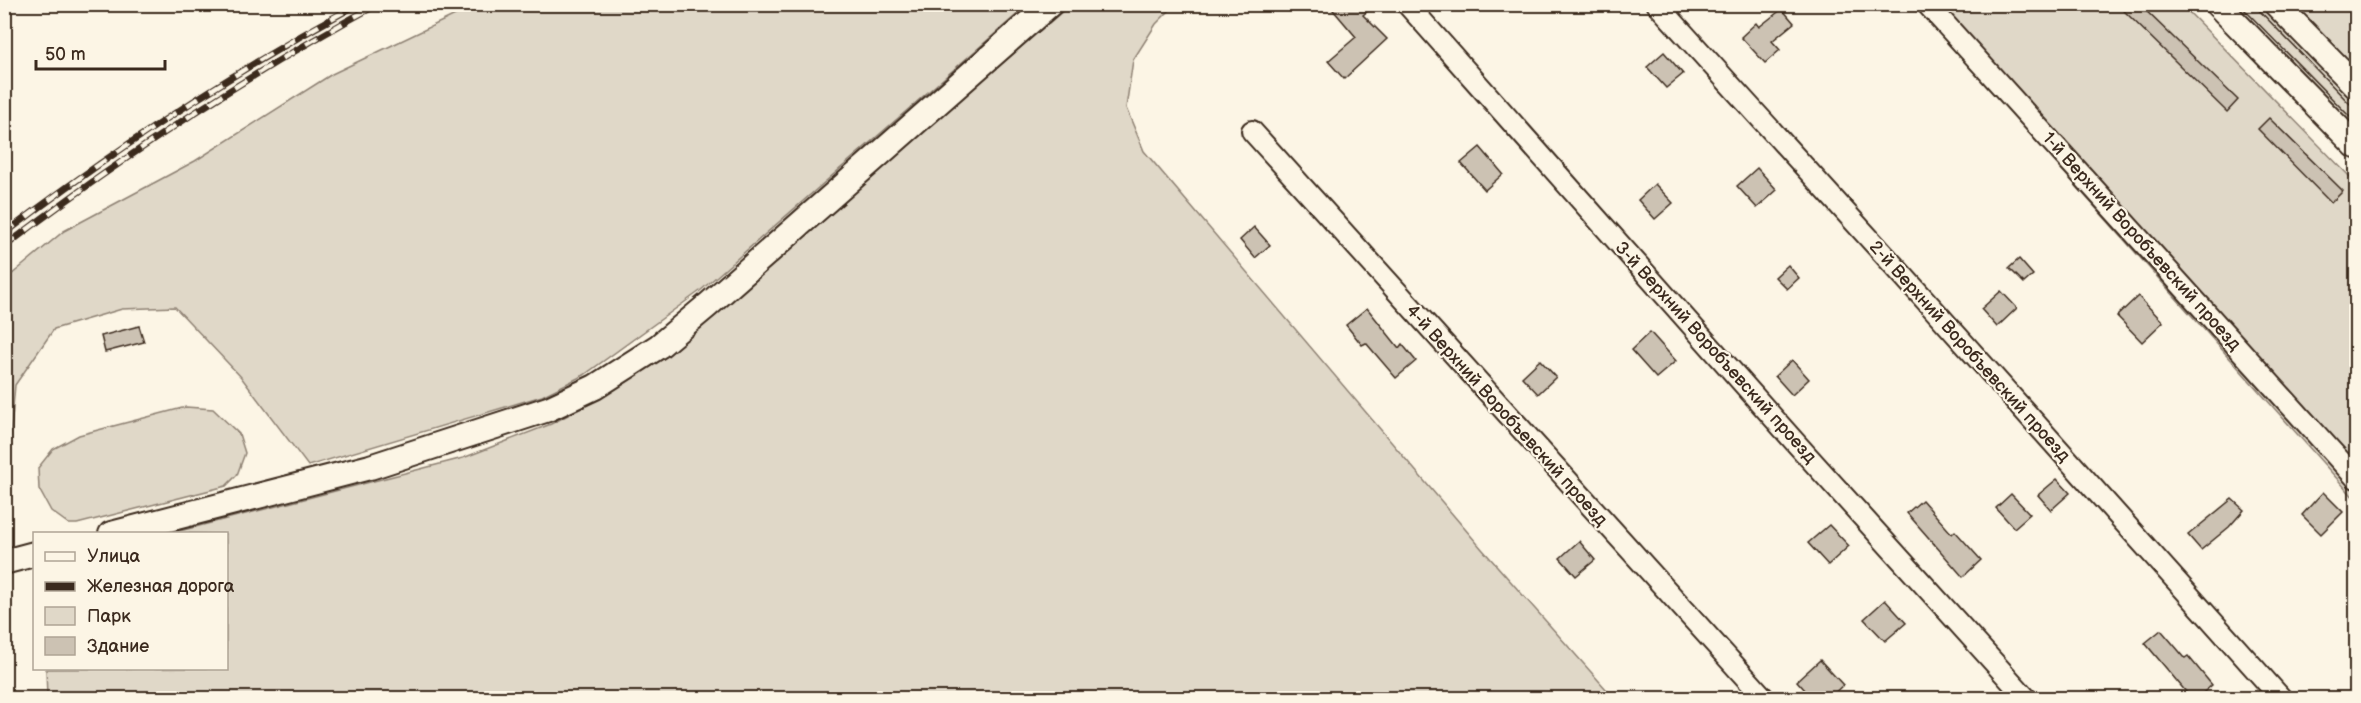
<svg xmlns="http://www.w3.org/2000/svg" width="2361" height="703" font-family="'Balsamiq Sans',sans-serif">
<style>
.green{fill:#e0d8c8;stroke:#8e8173;stroke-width:1.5}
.building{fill:#ccc2b3;stroke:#3b2a1e;stroke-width:1.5}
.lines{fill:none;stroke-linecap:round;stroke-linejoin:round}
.minor-casing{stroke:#3b2a1e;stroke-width:24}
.tertiary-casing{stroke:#3b2a1e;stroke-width:28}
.minor{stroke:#fcf5e5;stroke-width:20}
.tertiary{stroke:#fcf5e5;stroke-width:24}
.tram{stroke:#3b2a1e;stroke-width:1.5}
.rail-casing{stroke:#3b2a1e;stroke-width:7}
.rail{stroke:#fcf5e5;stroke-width:4.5;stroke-dasharray:14;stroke-linecap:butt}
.labels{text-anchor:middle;stroke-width:4.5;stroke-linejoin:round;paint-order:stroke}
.street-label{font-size:18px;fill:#3b2a1e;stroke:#fcf5e5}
</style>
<rect width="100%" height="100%" fill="#fcf5e5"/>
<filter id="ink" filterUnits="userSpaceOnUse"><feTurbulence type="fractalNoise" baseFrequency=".0167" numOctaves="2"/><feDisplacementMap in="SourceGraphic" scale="12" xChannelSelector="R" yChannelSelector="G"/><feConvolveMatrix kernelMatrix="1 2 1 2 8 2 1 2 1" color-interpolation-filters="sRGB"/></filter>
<g filter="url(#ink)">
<g class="green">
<path d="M1176,4L1156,24L1133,60L1126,108L1144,151L1482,549L1614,698H47L46,669L226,668V534L172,533L463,458L551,424L602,397L716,315L815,223L1070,5Z"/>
<path d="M476,5H1028L700,291L584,375L542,396L308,466L241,377L175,307L122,309L54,329L15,385L5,497V280L64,231L195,161L332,74Z"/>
<path d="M1915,5H2182L2356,183V500Z"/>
<path d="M2231,5H2259L2356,103V132Z"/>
<path d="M2290,5H2345L2356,24V71Z"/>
<path d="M186,407L213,409L239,434L245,453L237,475L226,486L77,524H69L51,511L39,489L38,468L53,449L79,435Z"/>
</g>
<g class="building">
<path d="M1328,4H1376L1363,15L1387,39L1344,79L1328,61L1356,37Z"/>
<path d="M2117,4H2139L2238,100L2227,112Z"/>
<path d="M1782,9L1794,23L1772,41L1780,50L1765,63L1741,37L1756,23L1759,27Z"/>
<path d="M1664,52L1683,74L1666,88L1647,67Z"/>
<path d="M2269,118L2343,191L2331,203L2258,129Z"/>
<path d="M1480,147L1503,174L1485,190L1461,163Z"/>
<path d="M1757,168L1777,190L1757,208L1737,186Z"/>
<path d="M1655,184L1673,203L1655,219L1638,200Z"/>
<path d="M1254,227L1270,245L1255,258L1240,240Z"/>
<path d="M2019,259L2033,275L2024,283L2009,268Z"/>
<path d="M1788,265L1799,278L1787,289L1775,277Z"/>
<path d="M2001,291L2017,308L1997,327L1981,309Z"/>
<path d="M2138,296L2163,322L2142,342L2117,316Z"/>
<path d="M1367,308L1399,348L1402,344L1416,361L1396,378L1366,343L1362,345L1346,325Z"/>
<path d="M139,326L144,342L105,352L101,336Z"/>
<path d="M1650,332L1676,361L1656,378L1631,350Z"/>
<path d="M1540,360L1556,377L1538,394L1522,377Z"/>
<path d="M1792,360L1809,379L1792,395L1775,376Z"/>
<path d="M2057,479L2070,493L2051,510L2038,495Z"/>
<path d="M2323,492L2343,512L2321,534L2302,515Z"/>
<path d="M2011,494L2030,514L2014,528L1996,508Z"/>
<path d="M2232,499L2244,510L2229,527L2201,550L2188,535Z"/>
<path d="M1922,500L1952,534L1955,531L1981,560L1963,577L1907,513Z"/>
<path d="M1829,525L1849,546L1828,565L1808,543Z"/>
<path d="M1579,541L1595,560L1576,576L1560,558Z"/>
<path d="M1885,600L1906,623L1885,641L1864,619Z"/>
<path d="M2161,630L2185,658L2188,656L2212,685L2196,699H2192L2145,643Z"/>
<path d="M1820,660L1843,685L1828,699H1813L1797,681Z"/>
</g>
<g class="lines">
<defs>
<g id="minor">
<path d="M1407,4L1794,441L2026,698"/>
<path d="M1657,4L1936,312L2281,698"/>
<path d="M1927,4L2356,478"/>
<path d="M1252,131L1764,698"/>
</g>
<g id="tertiary">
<path d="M2217,4L2356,146"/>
<path d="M2276,4L2356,86"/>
<path d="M111,534L370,467L548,409L595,387L659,346L708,305L1050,4"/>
<path d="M4,562L34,554"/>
</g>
</defs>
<use href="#minor" class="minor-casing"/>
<use href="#tertiary" class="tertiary-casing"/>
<use href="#minor" class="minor"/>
<use href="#tertiary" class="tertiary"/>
<g class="tram">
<path d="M2239,4L2356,123"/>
<path d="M2253,4L2350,104"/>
</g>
<defs>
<g id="rail">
<path d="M4,234C115,149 235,71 358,4"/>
<path d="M4,247C122,157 247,75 378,4"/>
</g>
</defs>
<use href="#rail" class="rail-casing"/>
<use href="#rail" class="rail"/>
</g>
</g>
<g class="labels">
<g class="street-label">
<text transform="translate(2142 241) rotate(48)" y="6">1-й Верхний Воробъевский проезд</text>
<text transform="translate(1970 351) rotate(48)" y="6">2-й Верхний Воробъевский проезд</text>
<text transform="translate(1716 352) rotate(48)" y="6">3-й Верхний Воробъевский проезд</text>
<text transform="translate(1507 415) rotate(48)" y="6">4-й Верхний Воробъевский проезд</text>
</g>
</g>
<rect width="2361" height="703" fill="none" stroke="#fcf5e5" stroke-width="24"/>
<rect x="12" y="12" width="2337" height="679" fill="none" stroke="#3b2a1e" stroke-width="2" filter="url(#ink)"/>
<rect x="33" y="532" width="195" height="138" fill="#fcf5e5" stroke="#afa495" stroke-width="1.5"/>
<rect x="45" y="552" width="30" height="9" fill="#fcf5e5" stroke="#afa495" stroke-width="1.5"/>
<text x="87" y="562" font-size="18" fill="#3b2a1e">Улица</text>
<rect x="45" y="582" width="30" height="9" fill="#3b2a1e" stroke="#afa495" stroke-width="1.5"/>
<text x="87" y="592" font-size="18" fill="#3b2a1e">Железная дорога</text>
<rect x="45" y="607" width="30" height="18" fill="#e0d8c8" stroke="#afa495" stroke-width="1.5"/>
<text x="87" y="622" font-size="18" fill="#3b2a1e">Парк</text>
<rect x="45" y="637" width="30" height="18" fill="#ccc2b3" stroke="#afa495" stroke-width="1.5"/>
<text x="87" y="652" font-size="18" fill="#3b2a1e">Здание</text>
<path d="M36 60v9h129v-9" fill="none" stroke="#3b2a1e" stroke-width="3"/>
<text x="45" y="60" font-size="18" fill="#3b2a1e" stroke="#fcf5e5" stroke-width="4.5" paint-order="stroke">50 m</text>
</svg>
